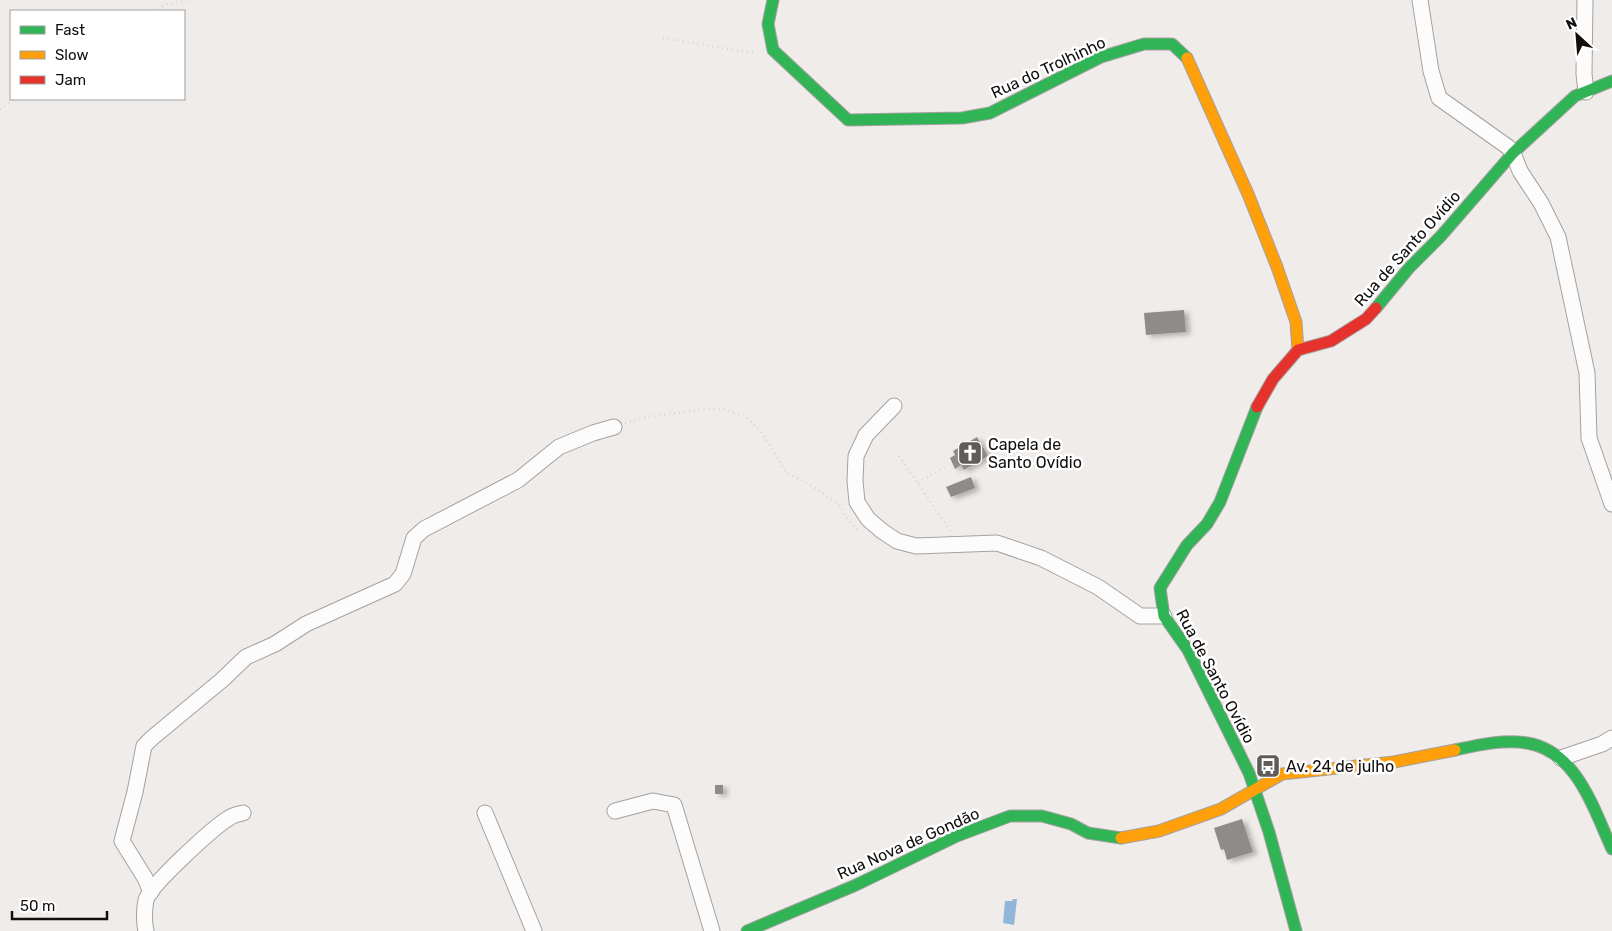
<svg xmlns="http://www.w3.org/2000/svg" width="1612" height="931" font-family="Rubik,sans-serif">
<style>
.water{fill:#92b6d7}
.building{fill:#8e8b8a;filter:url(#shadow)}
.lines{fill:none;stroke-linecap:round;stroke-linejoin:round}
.street-casing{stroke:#a4a1a0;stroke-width:17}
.fast-casing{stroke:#a4a1a0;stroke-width:13}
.slow-casing{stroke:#a4a1a0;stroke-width:13}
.jam-casing{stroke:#a4a1a0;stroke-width:13}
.path{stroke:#d7d6d6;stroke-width:2.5;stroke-dasharray:1 4;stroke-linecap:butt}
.street{stroke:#fdfcfc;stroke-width:15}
.fast{stroke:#30b455;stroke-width:11}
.slow{stroke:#ff9f0a;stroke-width:11}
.jam{stroke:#e5322d;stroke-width:11}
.labels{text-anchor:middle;stroke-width:5;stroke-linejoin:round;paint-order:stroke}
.street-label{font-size:16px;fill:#110f0d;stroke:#fff}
.poi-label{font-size:16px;fill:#110f0d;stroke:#fff;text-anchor:start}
</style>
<defs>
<filter id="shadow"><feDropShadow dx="4.5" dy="2.5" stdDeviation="2.5" flood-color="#0004"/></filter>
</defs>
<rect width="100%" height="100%" fill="#f0ecea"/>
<path class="water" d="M1013,899H1017L1014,925L1003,923L1005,901H1012Z"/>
<g class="building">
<path d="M1184,310L1186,332L1146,335L1144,313Z"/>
<path d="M977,437L988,456L964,470L961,465L955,469L950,458L955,455L953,451Z"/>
<path d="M971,477L975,488L951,497L946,487Z"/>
<rect x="715" y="785" width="8" height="9"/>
<path d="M1242,819L1253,852L1227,860L1224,849L1221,850L1214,828Z"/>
</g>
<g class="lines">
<defs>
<g id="street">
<path d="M1420,0L1431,71L1439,98L1508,147L1513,153L1520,171L1541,203L1558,237L1587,373L1589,438L1612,504"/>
<path d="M1585,0L1584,74L1586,92"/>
<path d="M894,406L866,435L856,456L855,481L857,502L868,519L882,531L897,541L916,546L997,543L1041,558L1098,587L1140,616H1164"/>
<path d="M1561,758L1602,744L1612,738"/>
<path d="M615,811L653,801L674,805L712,931"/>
<path d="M485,813L534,931"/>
<path d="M151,892L145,878L122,841L135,792L144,746L152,738L222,680L246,657L275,644L306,624L395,584L403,574L414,538L424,529L518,480L559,447L593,433L614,427"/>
<path d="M146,931C144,923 144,909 146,900C150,885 214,827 229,818C233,815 238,814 243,813"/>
</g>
<g id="fast">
<path d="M773,0L768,24L773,50L848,120L962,118L990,113L1101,57L1144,44H1172L1187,58"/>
<path d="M1376,308L1409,268L1441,236L1513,153L1575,96L1612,81"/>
<path d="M1257,407L1220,502L1207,524L1187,545L1160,588L1164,616L1188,650L1249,773L1269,832L1296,931"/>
<path d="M1455,750C1478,745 1503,739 1527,743C1577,751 1594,810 1612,849"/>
<path d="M747,931L856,885L957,836L1010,816H1042L1071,824L1088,833L1121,838"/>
</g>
<g id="slow">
<path d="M1187,58L1248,194L1277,267L1296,322L1298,350"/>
<path d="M1121,838L1159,831L1221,809L1282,774L1394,762L1455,750"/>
</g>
<path id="jam" d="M1257,407L1273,379L1298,350L1331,341L1366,319L1376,308"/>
</defs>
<use href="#street" class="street-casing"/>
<use href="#fast" class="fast-casing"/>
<use href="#slow" class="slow-casing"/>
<use href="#jam" class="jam-casing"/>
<g class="path">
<path d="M153,11L167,4L189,0"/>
<path d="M663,38L747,52L756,51"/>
<path d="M0,109L15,99"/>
<path d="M625,423L641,418L706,409H724L746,417L760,430L787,473L806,482L839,505L850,523L858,530"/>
<path d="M899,456L951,532"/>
<path d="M918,483L948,465"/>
</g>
<use href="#street" class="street"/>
<use href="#fast" class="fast"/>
<use href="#slow" class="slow"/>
<use href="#jam" class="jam"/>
</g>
<defs>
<symbol id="church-square" viewBox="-11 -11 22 22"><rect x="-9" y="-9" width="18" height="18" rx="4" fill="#5f5c5a" stroke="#fff"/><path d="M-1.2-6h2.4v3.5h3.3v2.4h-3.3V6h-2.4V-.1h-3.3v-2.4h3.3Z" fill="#fff"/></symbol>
<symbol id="bus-square" viewBox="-11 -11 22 22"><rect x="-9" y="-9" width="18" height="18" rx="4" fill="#5f5c5a" stroke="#fff"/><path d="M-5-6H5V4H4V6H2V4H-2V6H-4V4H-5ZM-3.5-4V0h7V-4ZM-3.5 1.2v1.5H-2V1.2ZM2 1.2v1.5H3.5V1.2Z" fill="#fff"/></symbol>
</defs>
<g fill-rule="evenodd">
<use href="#church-square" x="956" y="439" width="28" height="28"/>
<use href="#bus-square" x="1254" y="752" width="28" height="28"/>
</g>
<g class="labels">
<g class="street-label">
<text transform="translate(1048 67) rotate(-25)" y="6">Rua do Trolhinho</text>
<text transform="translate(1407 248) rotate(-48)" y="6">Rua de Santo Ovídio</text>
<text transform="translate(1216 676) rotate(62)" y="6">Rua de Santo Ovídio</text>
<text transform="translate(908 843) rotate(-24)" y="6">Rua Nova de Gondão</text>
</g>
<g class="poi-label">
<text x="988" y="450">Capela de<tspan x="988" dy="18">Santo Ovídio</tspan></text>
<text x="1286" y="772">Av. 24 de julho</text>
</g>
</g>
<rect x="10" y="10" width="175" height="90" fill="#ffffff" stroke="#a09f9e"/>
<rect x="20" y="26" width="25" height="8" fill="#30b455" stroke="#a09f9e"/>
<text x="55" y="35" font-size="15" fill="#110f0d">Fast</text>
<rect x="20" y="51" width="25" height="8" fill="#ff9f0a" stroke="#a09f9e"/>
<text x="55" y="60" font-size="15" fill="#110f0d">Slow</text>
<rect x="20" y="76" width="25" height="8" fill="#e5322d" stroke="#a09f9e"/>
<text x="55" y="85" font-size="15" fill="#110f0d">Jam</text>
<g transform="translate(1577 35) rotate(334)" stroke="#ffffff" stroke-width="4" paint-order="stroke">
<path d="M0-4L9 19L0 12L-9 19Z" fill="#110f0d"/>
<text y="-8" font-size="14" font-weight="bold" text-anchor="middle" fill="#110f0d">N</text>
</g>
<path d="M12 911v8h95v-8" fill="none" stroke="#110f0d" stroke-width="2.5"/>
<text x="20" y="911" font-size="15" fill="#110f0d" stroke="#ffffff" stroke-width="4" paint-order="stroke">50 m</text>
</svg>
